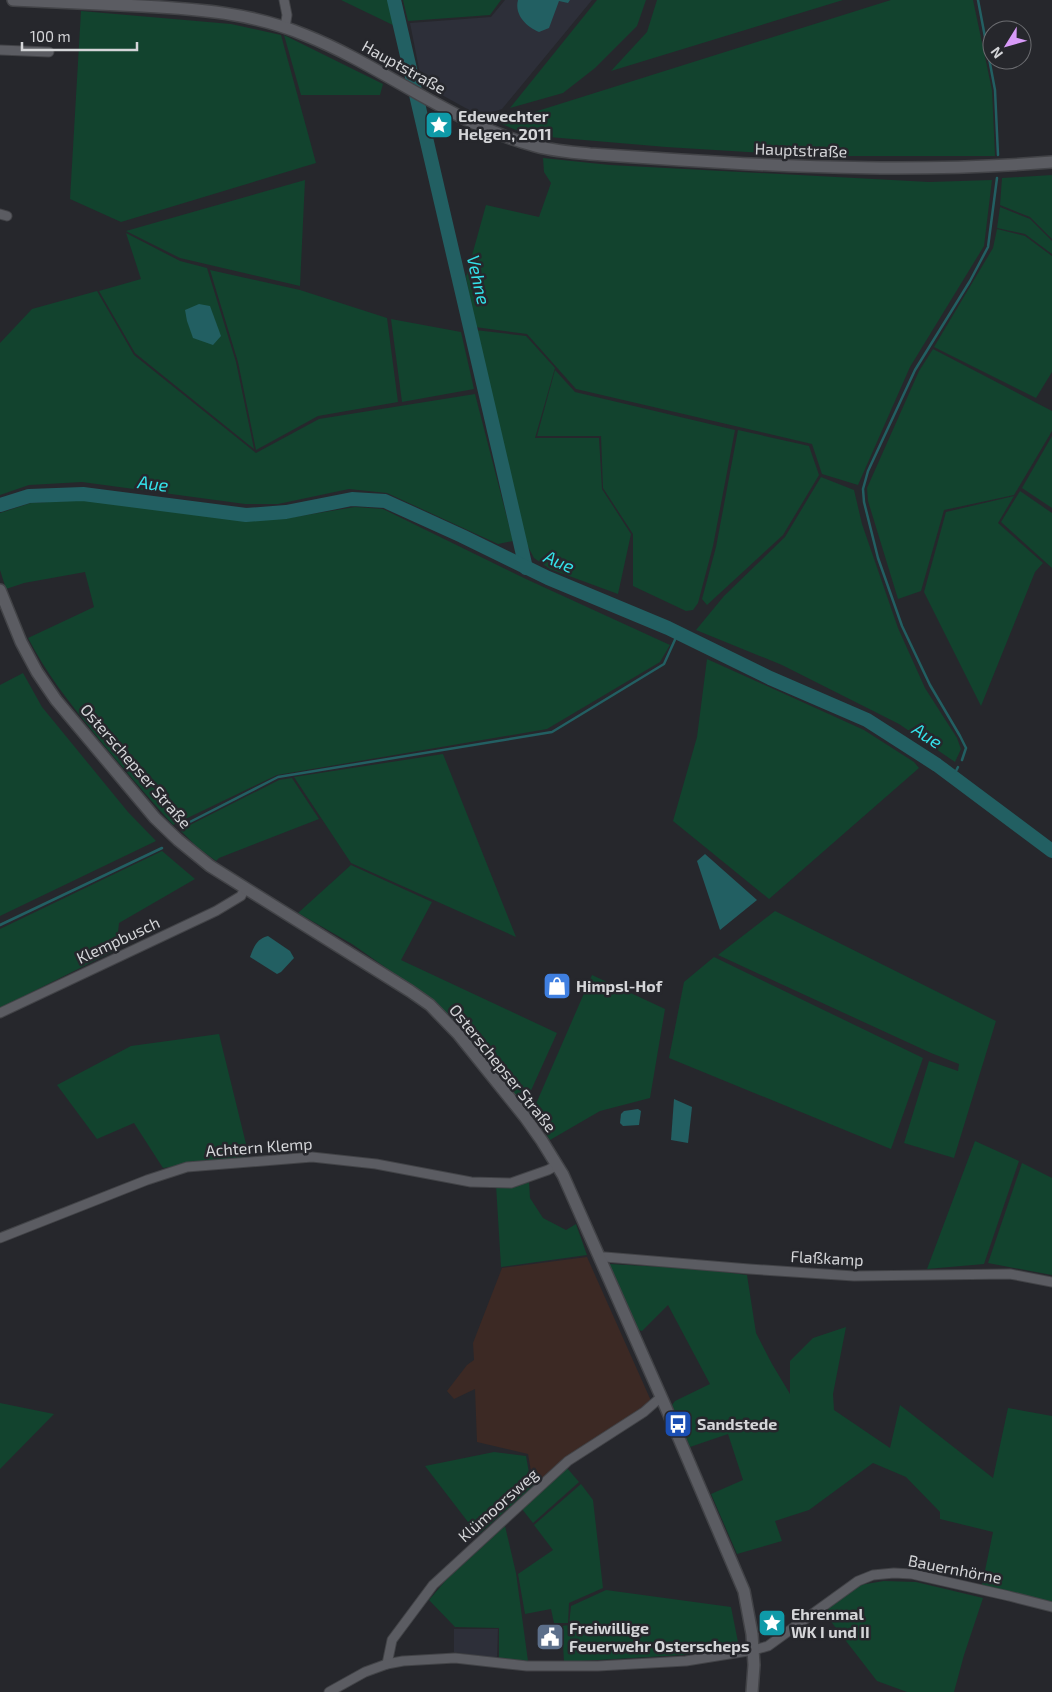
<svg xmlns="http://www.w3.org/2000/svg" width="1052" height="1692" font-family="'Exo 2',sans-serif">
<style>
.built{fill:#2d2f39}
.industrial{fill:#3c2924}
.green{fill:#12432e}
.water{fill:#225f62}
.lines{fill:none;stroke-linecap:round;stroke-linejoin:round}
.stream{stroke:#225f62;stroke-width:2.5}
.river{stroke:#225f62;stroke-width:14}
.minor-casing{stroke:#424347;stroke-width:11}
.secondary-casing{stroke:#424347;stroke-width:14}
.minor{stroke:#5b5c62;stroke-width:9}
.secondary{stroke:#5b5c62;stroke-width:11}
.labels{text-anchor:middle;stroke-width:5;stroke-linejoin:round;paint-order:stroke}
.street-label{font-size:16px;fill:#d4d5d8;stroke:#26272c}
.poi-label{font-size:16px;font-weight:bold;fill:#d4d5d8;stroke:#26272c;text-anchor:start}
.water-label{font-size:18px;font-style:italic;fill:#34e2ea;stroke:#26272c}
</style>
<rect width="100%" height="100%" fill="#26272c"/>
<g class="built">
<path d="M505,0H592L502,109L480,116L422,84L410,23L491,17Z"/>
<path d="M454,1629H498L497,1659L454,1652Z"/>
</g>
<path class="industrial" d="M587,1257L652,1403L591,1443L540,1480L532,1477L528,1454L477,1442L475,1389L454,1399L447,1391L467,1365L474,1360L473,1343L502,1268Z"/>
<g class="green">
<path d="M341,0H391L397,27Z"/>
<path d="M403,0H501L490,15L408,21Z"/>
<path d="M597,0H646L637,26L595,68L563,93L510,108Z"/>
<path d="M657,0H843L611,71L647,32Z"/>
<path d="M891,0H973L992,90L995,156H811L666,147L549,137L521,132L499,123Z"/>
<path d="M81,11L231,24L281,35L316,163L121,222L70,199Z"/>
<path d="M284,35L383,84L380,95H301Z"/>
<path d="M543,158L610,165L929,182L992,180L984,246L910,367L858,485L822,474L812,444L576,389L527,334L475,327L466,277L486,205L539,217L551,183L544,172Z"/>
<path d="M1052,175V239L1030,217L1000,205L1002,178Z"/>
<path d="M305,180L300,286L180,258L126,231Z"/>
<path d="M1000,207L1030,219L1052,241V254L1025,234L997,228Z"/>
<path d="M997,229L1025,236L1052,256V372L1036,398L934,347L993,248Z"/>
<path d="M126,233L180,261L207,268L236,362L254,449L135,353L99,291L141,279Z"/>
<path d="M210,270L300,290L387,318L398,402L318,416L256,450L238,362Z"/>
<path d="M97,291L134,355L256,453L319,419L475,394L513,541L498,544L387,493L349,489L278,504H245L82,482L29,485L0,495V343L32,309Z"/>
<path d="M391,319L461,332L474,389L402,402Z"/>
<path d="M475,330L526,336L555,368L535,438H599L602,489L631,534L618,594L550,569L534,558L524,539Z"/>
<path d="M933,349L1052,411V431L1014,495L944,510L921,591L898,599L868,501L867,488L919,371Z"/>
<path d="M555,370L575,392L735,430L713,546L698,603L693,610L686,611L633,586V534L603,488L601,436H537Z"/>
<path d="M738,430L809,446L819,475L783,535L707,605L702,599L716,547Z"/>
<path d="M1052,436V508L1022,488Z"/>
<path d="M821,477L854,490L862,524L898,628L925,688L957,738L961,749L955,762L899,724L782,665L696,630L724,596L785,537Z"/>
<path d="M1020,491L1052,513V568L1001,522Z"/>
<path d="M1014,496L998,523L1043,563L1035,572L981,706L924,592L946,512Z"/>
<path d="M84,500L243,521L288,518L355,507L383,509L526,579L670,645L660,662L547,729L277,775L173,825C146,795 119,764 93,732C69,702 46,673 28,638L94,607L85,572L24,583L6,589L0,570V513L31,503Z"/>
<path d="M707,659L864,730L914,762L919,768L769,899L673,821L697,737Z"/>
<path d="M23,673L42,707L128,812L156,841L0,916V685Z"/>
<path d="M443,754L516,937L351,863L294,777Z"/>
<path d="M292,778L319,819L219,858L216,861L197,847L181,831L184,828L279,780Z"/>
<path d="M162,851L195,879L119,923L116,950L0,1008V929Z"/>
<path d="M351,865L432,902L401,960L557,1033L524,1106L463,1031L422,993L352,944L298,913Z"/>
<path d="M775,911L996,1021L954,1158L904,1143L929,1061L958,1071L959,1064L931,1053L718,955Z"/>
<path d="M714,957L923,1058L891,1149L669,1058L684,982Z"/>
<path d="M592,975L665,1009L650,1098L600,1111L550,1140L532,1113Z"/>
<path d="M219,1034L249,1156L163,1168L134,1123L97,1139L57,1085L131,1046Z"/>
<path d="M975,1141L1019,1161L984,1264L927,1269Z"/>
<path d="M1022,1163L1052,1178V1275L988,1263Z"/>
<path d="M529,1182L530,1198L543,1218L566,1230L576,1224L587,1255L501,1267L496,1185H511Z"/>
<path d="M609,1264L700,1269L747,1275L756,1333L772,1364L790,1394V1361L813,1338L846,1327L833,1394L834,1410L890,1448L900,1405L993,1478L1008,1408L1052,1416V1605L982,1585L993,1532L940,1519V1512L906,1477L873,1463L809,1510L775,1521L782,1541L737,1554L711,1494L743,1480L728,1434L690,1447L672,1405L675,1401L710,1384L668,1305L642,1331L638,1330Z"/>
<path d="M0,1403L54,1414L0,1469Z"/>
<path d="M494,1452L526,1456L530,1478L540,1480L478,1535L425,1466Z"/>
<path d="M567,1468L579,1482L533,1523L522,1509Z"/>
<path d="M581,1484L593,1500L603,1588L569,1603L568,1623H554L551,1609L525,1614L518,1574L553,1550L534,1525Z"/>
<path d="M505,1526L516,1573L528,1661L499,1659V1628L455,1627L429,1600L446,1580Z"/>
<path d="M884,1581L916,1582L983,1598L964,1655L954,1692H907L877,1681L822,1610L860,1585Z"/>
<path d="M606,1590L731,1607L739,1647L683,1655L564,1662L562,1626L569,1625L571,1606Z"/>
</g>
<g class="water">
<path d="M518,0H570L568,3L559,1L549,28L539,32C527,27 514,15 518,0Z"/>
<path d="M199,304L210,306L221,336L213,345L193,338L187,321L185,310Z"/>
<path d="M705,854L757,900L720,930L697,861Z"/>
<path d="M268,936L290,951L294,958L281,972L277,974L250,957C254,946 257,939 268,936Z"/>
<path d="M674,1099L692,1107L688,1143L671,1140Z"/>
<path d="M638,1109L641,1111L639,1125L623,1126L620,1123L621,1114L624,1111Z"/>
</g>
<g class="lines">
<g class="stream">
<path d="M978,0L995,90L998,155"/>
<path d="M962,760L966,748L960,736L930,685L902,626L878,558L864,502L863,489L868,471L915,370L970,281L988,247L997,178"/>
<path d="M953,777L958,767"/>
<path d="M182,826L278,777L552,732L664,664L678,633"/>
<path d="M0,925L162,848"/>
</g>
<g class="river">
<path d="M394,0L526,568"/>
<path d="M0,505L29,496L83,494L246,515L286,512L352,499L385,501L462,536L548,578L668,628L770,678L867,720L937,765L1052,851"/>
</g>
<defs>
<g id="minor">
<path d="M284,0L287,15L285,27"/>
<path d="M0,50L49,52"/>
<path d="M0,214L7,216"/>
<path d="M0,1013L216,911L241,896L245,888"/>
<path d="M0,1238L147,1180L187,1167L312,1157L376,1164L471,1182L511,1183L548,1170L557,1165"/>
<path d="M600,1258L605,1257L749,1269L854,1276L1010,1274L1052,1282"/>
<path d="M387,1664L392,1640L433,1585L568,1461L644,1412L661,1397"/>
<path d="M329,1692L365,1672L387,1664L403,1661L455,1658L527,1666H598L686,1661L754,1650L768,1646L858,1581L873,1575L894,1573L912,1574L1009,1596L1052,1607"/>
</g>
<g id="secondary">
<path d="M13,0C56,2 99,4 142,6C198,9 253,13 305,35C383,66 451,123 532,145C551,151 571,152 590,154C621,156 651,158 681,160C805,168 928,172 1052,162"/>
<path d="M0,590L21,642L37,672L56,700L155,818L178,840L210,866L410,991L430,1005L459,1035L525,1117L542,1141L563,1175L663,1401L744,1591L752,1634L754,1665L752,1692"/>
</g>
</defs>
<use href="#minor" class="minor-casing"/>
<use href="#secondary" class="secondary-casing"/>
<use href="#minor" class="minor"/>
<use href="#secondary" class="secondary"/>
</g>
<defs>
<symbol id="sight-square" viewBox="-11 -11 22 22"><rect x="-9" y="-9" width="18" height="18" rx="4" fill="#0f9aa8" stroke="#26272c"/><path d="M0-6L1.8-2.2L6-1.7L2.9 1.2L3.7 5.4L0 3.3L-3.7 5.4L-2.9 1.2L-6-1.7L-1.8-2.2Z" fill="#fff"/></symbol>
<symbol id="shop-square" viewBox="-11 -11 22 22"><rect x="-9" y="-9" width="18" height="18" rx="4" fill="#3f7fe0" stroke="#26272c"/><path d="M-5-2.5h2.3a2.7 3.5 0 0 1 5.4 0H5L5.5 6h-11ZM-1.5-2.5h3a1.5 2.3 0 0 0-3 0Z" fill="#fff"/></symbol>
<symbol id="bus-square" viewBox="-11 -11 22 22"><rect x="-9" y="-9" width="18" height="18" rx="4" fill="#1a4fb4" stroke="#26272c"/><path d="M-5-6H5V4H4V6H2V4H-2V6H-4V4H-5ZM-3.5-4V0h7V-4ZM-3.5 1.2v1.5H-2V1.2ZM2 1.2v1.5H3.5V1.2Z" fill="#fff"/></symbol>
<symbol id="civic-square" viewBox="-11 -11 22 22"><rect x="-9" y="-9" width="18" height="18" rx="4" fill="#5c6f8a" stroke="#26272c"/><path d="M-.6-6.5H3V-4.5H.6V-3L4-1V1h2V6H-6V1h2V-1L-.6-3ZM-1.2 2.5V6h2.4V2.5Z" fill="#fff"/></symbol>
</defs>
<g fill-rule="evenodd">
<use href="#sight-square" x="423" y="109" width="32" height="32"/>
<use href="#shop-square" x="541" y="970" width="32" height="32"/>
<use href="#bus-square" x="662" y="1408" width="32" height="32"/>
<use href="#sight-square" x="756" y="1607" width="32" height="32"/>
<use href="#civic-square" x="534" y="1621" width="32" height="32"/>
</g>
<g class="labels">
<g class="street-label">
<text transform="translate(404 67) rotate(29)" y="6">Hauptstraße</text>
<text transform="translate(801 150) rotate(2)" y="6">Hauptstraße</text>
<text transform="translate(136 766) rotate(49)" y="6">Osterschepser Straße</text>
<text transform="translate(118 940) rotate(-25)" y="6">Klempbusch</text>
<text transform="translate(503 1068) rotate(51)" y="6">Osterschepser Straße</text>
<text transform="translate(259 1147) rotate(-4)" y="6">Achtern Klemp</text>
<text transform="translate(827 1258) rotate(3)" y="6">Flaßkamp</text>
<text transform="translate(498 1505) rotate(-42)" y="6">Klümoorsweg</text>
<text transform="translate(955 1569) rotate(11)" y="6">Bauernhörne</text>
</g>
<g class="poi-label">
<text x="458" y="122">Edewechter<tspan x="458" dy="18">Helgen, 2011</tspan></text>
<text x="576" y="992">Himpsl-Hof</text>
<text x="697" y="1430">Sandstede</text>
<text x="791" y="1620">Ehrenmal<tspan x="791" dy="18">WK I und II</tspan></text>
<text x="569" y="1634">Freiwillige<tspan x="569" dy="18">Feuerwehr Osterscheps</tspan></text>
</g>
<g class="water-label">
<text transform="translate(478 280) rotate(77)" y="6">Vehne</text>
<text transform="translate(153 484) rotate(7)" y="6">Aue</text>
<text transform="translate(559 562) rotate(24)" y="6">Aue</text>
<text transform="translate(927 736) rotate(33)" y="6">Aue</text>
</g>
</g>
<g transform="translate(1007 45) rotate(233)"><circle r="24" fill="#26272c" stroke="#6c6d71"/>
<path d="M0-4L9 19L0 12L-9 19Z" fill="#d89af8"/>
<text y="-8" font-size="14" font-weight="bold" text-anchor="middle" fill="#d4d5d8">N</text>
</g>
<path d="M22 42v8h115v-8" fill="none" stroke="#d4d5d8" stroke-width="2.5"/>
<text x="30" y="42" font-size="15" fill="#d4d5d8" stroke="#26272c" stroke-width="4" paint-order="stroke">100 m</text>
</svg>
